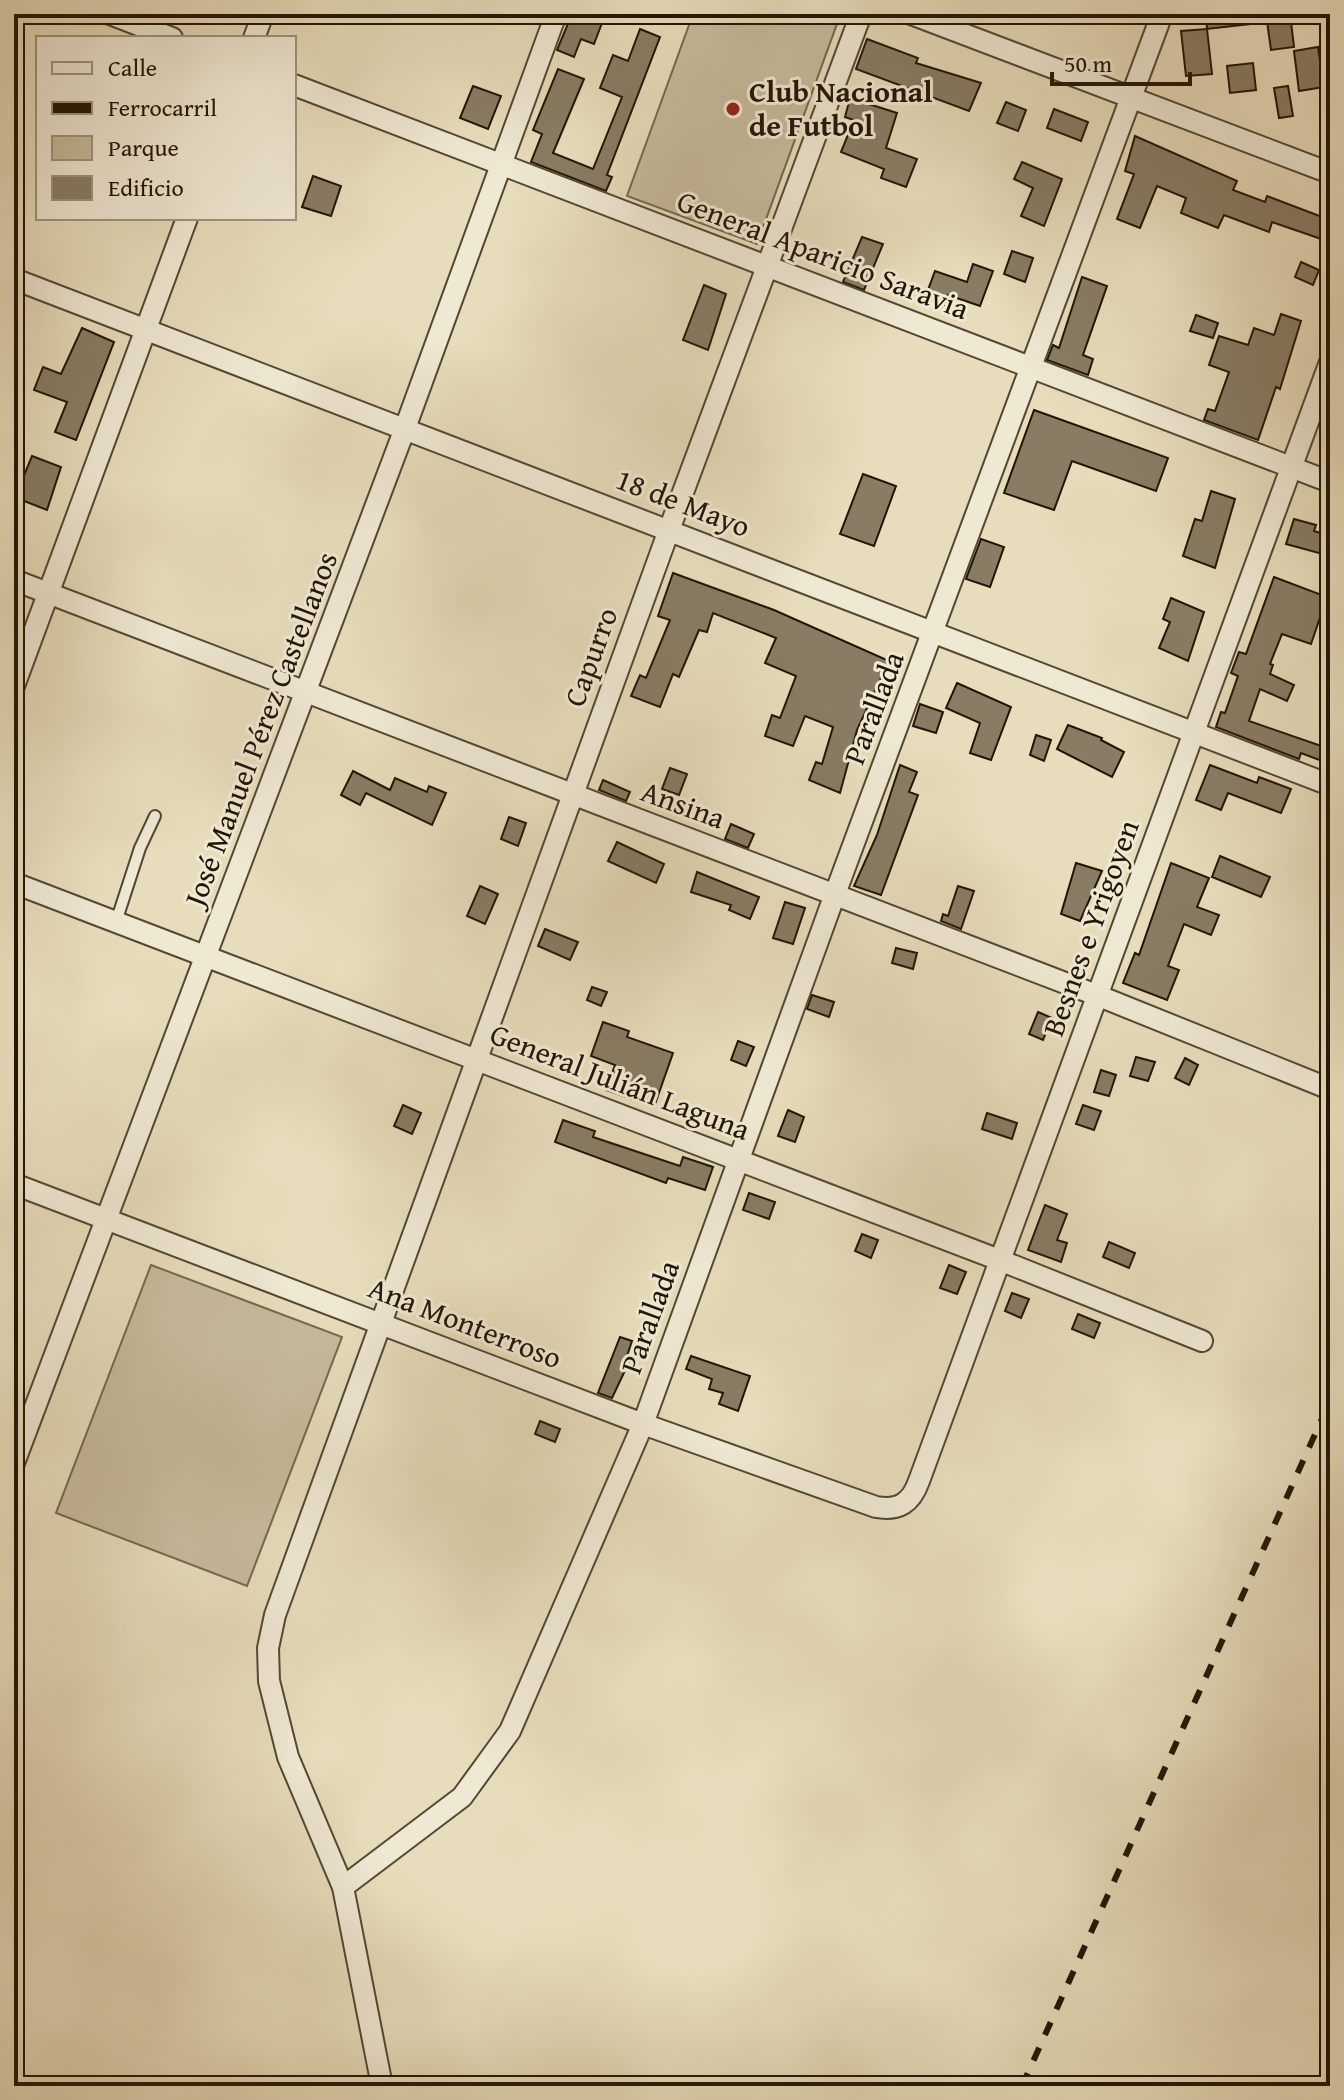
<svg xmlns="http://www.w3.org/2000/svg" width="1344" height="2100" font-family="'Gentium Book Plus',serif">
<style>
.green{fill:#c6ba9c;stroke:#746851;stroke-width:2}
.building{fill:#887c64;stroke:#221506;stroke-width:2}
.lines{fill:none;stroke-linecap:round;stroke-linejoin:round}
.service-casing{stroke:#534733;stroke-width:14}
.minor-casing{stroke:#534733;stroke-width:24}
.service{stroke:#efe8d3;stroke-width:10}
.minor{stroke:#efe8d3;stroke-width:20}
.rail{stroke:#221506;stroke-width:6;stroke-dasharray:14 14;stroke-linecap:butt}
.poi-dot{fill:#8f2418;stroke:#efe8d3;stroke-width:3}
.labels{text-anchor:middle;stroke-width:6;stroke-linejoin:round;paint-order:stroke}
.poi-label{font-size:30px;font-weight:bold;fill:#221506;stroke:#efe8d3;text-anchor:start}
.street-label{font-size:30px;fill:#221506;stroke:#efe8d3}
</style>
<rect width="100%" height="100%" fill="#e7dcbb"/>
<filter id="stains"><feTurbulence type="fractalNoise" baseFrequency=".0025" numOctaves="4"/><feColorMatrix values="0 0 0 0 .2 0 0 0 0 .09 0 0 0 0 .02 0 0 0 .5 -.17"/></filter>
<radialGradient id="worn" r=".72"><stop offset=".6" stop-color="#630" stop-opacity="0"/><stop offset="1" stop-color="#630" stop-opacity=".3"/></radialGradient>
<g class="green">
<path d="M693,14H819L838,21L757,244L627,196Z"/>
<path d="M151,1265L342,1337L247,1586L56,1513Z"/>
</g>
<g class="building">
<path d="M572,14L602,23L594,44L581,39L574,57L557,50Z"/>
<path d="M1206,14H1249L1250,24L1207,29Z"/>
<path d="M1266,14H1290L1294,47L1271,50Z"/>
<path d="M640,29L660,37L607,175L612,177L606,191L531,162L542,134L533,130L558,69L584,79L553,153L593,169L622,97L600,88L613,55L628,61Z"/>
<path d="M1207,29L1212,74L1186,76L1181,31Z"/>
<path d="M867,39L918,58L916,63L981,83L969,111L856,69Z"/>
<path d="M1318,47L1324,87L1299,91L1294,51Z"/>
<path d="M1253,63L1256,90L1230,93L1227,66Z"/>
<path d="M473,86L501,96L488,129L460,118Z"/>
<path d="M1288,86L1293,116L1279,118L1274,88Z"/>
<path d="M850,98L897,113L886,148L917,159L906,187L881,178L884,169L841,152L854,120L845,117Z"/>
<path d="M1006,102L1026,110L1018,131L997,123Z"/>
<path d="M1054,109L1088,122L1081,141L1047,128Z"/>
<path d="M1135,136L1237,181L1233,190L1265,202L1267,196L1330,220V242L1272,222L1269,232L1224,215L1218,228L1181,213L1186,198L1157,186L1140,228L1117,219L1134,174L1125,171Z"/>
<path d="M1022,162L1062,179L1044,226L1021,216L1033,188L1014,179Z"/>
<path d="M313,176L341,186L331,216L302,207Z"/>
<path d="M862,237L883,244L864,290L843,282Z"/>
<path d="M1012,251L1033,258L1025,282L1004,274Z"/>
<path d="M1301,262L1319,270L1313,285L1295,277Z"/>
<path d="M973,264L993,271L980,306L948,295L944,305L925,298L935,271L967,282Z"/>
<path d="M1082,277L1107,286L1083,355L1093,359L1088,375L1047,360L1053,345L1059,348Z"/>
<path d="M704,285L726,294L708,350L683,340Z"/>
<path d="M1281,314L1301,321L1280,389L1276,387L1258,440L1204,420L1208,409L1215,411L1229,372L1209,365L1219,336L1248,345L1254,328L1274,335Z"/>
<path d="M1196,315L1218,323L1213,338L1190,331Z"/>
<path d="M82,328L114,342L76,440L55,432L67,402L34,390L43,367L61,374Z"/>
<path d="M1034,410L1168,458L1156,491L1072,461L1054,510L1004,493Z"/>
<path d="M32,456L61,467L47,510L14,497V474L23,478Z"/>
<path d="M863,474L896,486L874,546L840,534Z"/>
<path d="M1211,491L1235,499L1215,568L1183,556L1195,519L1202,521Z"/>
<path d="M1294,519L1316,525L1314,531L1330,536V556L1286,544Z"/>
<path d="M981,539L1004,547L990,587L966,579Z"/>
<path d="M673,573L774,610L889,661L857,730L840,793L809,780L816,762L822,764L833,727L805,716L793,746L765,736L772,715L780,718L796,676L765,663L776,638L713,613L707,632L699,630L679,677L673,674L660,707L631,696L640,675L646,678L670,620L658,616Z"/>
<path d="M1274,577L1327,597L1311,644L1282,634L1270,664L1273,665L1270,674L1294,685L1287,701L1260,689L1249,721L1330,749V764L1301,753L1299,759L1216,727L1221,712L1225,713L1238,676L1231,673L1239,652L1246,654Z"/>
<path d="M1171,598L1204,612L1188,661L1159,648L1170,622L1163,619Z"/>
<path d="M957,683L1011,707L991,760L970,753L980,723L946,708Z"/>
<path d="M920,704L943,712L936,733L913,726Z"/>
<path d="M1068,725L1102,738L1101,740L1124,752L1112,777L1057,749Z"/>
<path d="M1036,735L1051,740L1044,761L1030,755Z"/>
<path d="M900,765L917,772L909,792L918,795L881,895L854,886L877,835Z"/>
<path d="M1210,765L1257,783L1259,777L1291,789L1281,813L1228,793L1221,810L1196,800Z"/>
<path d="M670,768L687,774L679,795L662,789Z"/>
<path d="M353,771L390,790L395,778L427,792L429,786L446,793L432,825L366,793L360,805L341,795Z"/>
<path d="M603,780L630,792L626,801L599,790Z"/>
<path d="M509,817L526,823L518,846L501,839Z"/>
<path d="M731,824L754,834L748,848L725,839Z"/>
<path d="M617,842L664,864L656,883L608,861Z"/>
<path d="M1220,856L1270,877L1261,897L1212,877Z"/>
<path d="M1076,863L1102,871L1080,921L1061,914Z"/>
<path d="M1171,863L1209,878L1197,907L1219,915L1211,935L1184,924L1168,966L1179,970L1167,1000L1123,983L1135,953L1139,955Z"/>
<path d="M697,872L759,897L750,919L729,910L731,905L691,892Z"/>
<path d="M480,886L498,894L485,924L467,916Z"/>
<path d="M958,886L974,891L961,929L941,921L943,914L948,916Z"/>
<path d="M785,902L805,908L793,944L773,938Z"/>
<path d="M545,929L578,942L570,960L538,946Z"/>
<path d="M896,948L917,953L913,969L892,963Z"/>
<path d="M592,987L607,992L601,1006L587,1000Z"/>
<path d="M812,995L834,1002L829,1017L807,1009Z"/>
<path d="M1038,1012L1052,1018L1043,1040L1029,1034Z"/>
<path d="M603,1022L629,1031L627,1037L673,1053L654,1107L606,1090L615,1065L591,1056Z"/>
<path d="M738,1041L754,1047L746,1066L731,1060Z"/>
<path d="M1136,1057L1155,1062L1148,1081L1130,1076Z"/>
<path d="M1185,1058L1198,1065L1189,1085L1175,1078Z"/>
<path d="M1101,1070L1116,1075L1109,1096L1094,1092Z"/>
<path d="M403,1105L421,1113L412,1134L394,1126Z"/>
<path d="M1083,1105L1101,1111L1094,1130L1076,1124Z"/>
<path d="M788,1110L804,1117L795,1142L778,1136Z"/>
<path d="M987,1113L1017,1123L1012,1139L982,1129Z"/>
<path d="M563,1120L595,1131L593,1137L680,1166L683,1157L713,1167L705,1190L668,1178L666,1183L555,1142Z"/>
<path d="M749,1193L775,1202L769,1219L743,1210Z"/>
<path d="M1045,1205L1067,1214L1057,1240L1067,1243L1061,1262L1028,1250Z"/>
<path d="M862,1234L878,1240L871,1258L855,1251Z"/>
<path d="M1109,1242L1135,1253L1129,1268L1103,1257Z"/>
<path d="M949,1265L966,1272L957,1294L940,1288Z"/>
<path d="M1012,1293L1029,1299L1021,1318L1005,1311Z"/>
<path d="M1078,1314L1100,1323L1094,1338L1072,1329Z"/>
<path d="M620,1337L632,1341L627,1356L631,1358L612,1398L598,1393Z"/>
<path d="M691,1356L750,1376L738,1411L719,1404L723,1393L709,1389L712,1379L686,1369Z"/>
<path d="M540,1421L560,1429L555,1442L535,1434Z"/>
</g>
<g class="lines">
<defs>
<path id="service" d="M116,922L140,848L155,816"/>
<g id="minor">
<path d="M110,14L172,38"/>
<path d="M911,14L1330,173"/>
<path d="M254,38L263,14"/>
<path d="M294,85L1330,482"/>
<path d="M14,279L1330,785"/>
<path d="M14,580L1099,996L1330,1089"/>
<path d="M14,686L187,218"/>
<path d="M14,883L1002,1261L1202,1341"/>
<path d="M14,1184L643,1424L876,1507C899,1511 911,1503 919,1481L1330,362"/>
<path d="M14,1463L404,431L556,14"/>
<path d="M343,1887L462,1797L510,1731L643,1424L835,894L1162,14"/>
<path d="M382,2086L343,1887L288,1757L269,1681L268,1648L275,1615L669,530L861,14"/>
</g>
</defs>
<use href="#service" class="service-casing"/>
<use href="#minor" class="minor-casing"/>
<use href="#service" class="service"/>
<use href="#minor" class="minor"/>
<path class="rail" d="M1022,2086L1330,1401"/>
</g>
<circle class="poi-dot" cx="733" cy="109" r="8"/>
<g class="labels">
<g class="poi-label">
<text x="749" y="102">Club Nacional<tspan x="749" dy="34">de Futbol</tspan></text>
</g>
<g class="street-label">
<text transform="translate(823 255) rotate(21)" y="10">General Aparicio Saravia</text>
<text transform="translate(683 503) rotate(21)" y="10">18 de Mayo</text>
<text transform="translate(591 657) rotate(-70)" y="10">Capurro</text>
<text transform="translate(874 708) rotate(-69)" y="10">Parallada</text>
<text transform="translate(261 729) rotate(-69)" y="10">José Manuel Pérez Castellanos</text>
<text transform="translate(683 805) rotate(20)" y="10">Ansina</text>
<text transform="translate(1091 928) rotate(-70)" y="10">Besnes e Yrigoyen</text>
<text transform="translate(620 1082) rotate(21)" y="10">General Julián Laguna</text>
<text transform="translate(650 1317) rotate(-70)" y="10">Parallada</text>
<text transform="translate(465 1323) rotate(21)" y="10">Ana Monterroso</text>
</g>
</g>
<rect width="1344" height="2100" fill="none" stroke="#e7dcbb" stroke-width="48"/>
<rect x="16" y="16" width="1312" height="2068" fill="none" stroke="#221506" stroke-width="4"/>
<rect x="24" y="24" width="1296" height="2052" fill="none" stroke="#221506" stroke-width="2"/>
<rect x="36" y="36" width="260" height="184" fill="#efe8d3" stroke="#9d9481" stroke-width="2"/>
<rect x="52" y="62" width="40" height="12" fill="#efe8d3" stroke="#9d9481" stroke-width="2"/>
<text x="108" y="76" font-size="24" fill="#221506">Calle</text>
<rect x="52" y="102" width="40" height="12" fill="#221506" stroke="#9d9481" stroke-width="2"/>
<text x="108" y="116" font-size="24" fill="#221506">Ferrocarril</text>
<rect x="52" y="136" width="40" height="24" fill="#c6ba9c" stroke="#9d9481" stroke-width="2"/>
<text x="108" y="156" font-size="24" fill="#221506">Parque</text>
<rect x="52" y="176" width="40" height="24" fill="#887c64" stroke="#9d9481" stroke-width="2"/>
<text x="108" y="196" font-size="24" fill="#221506">Edificio</text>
<path d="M1052 72v12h138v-12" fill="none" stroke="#221506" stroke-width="4"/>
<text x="1064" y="72" font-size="24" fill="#221506" stroke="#efe8d3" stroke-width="6" paint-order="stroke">50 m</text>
<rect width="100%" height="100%" filter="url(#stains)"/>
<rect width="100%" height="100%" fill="url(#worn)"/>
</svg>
